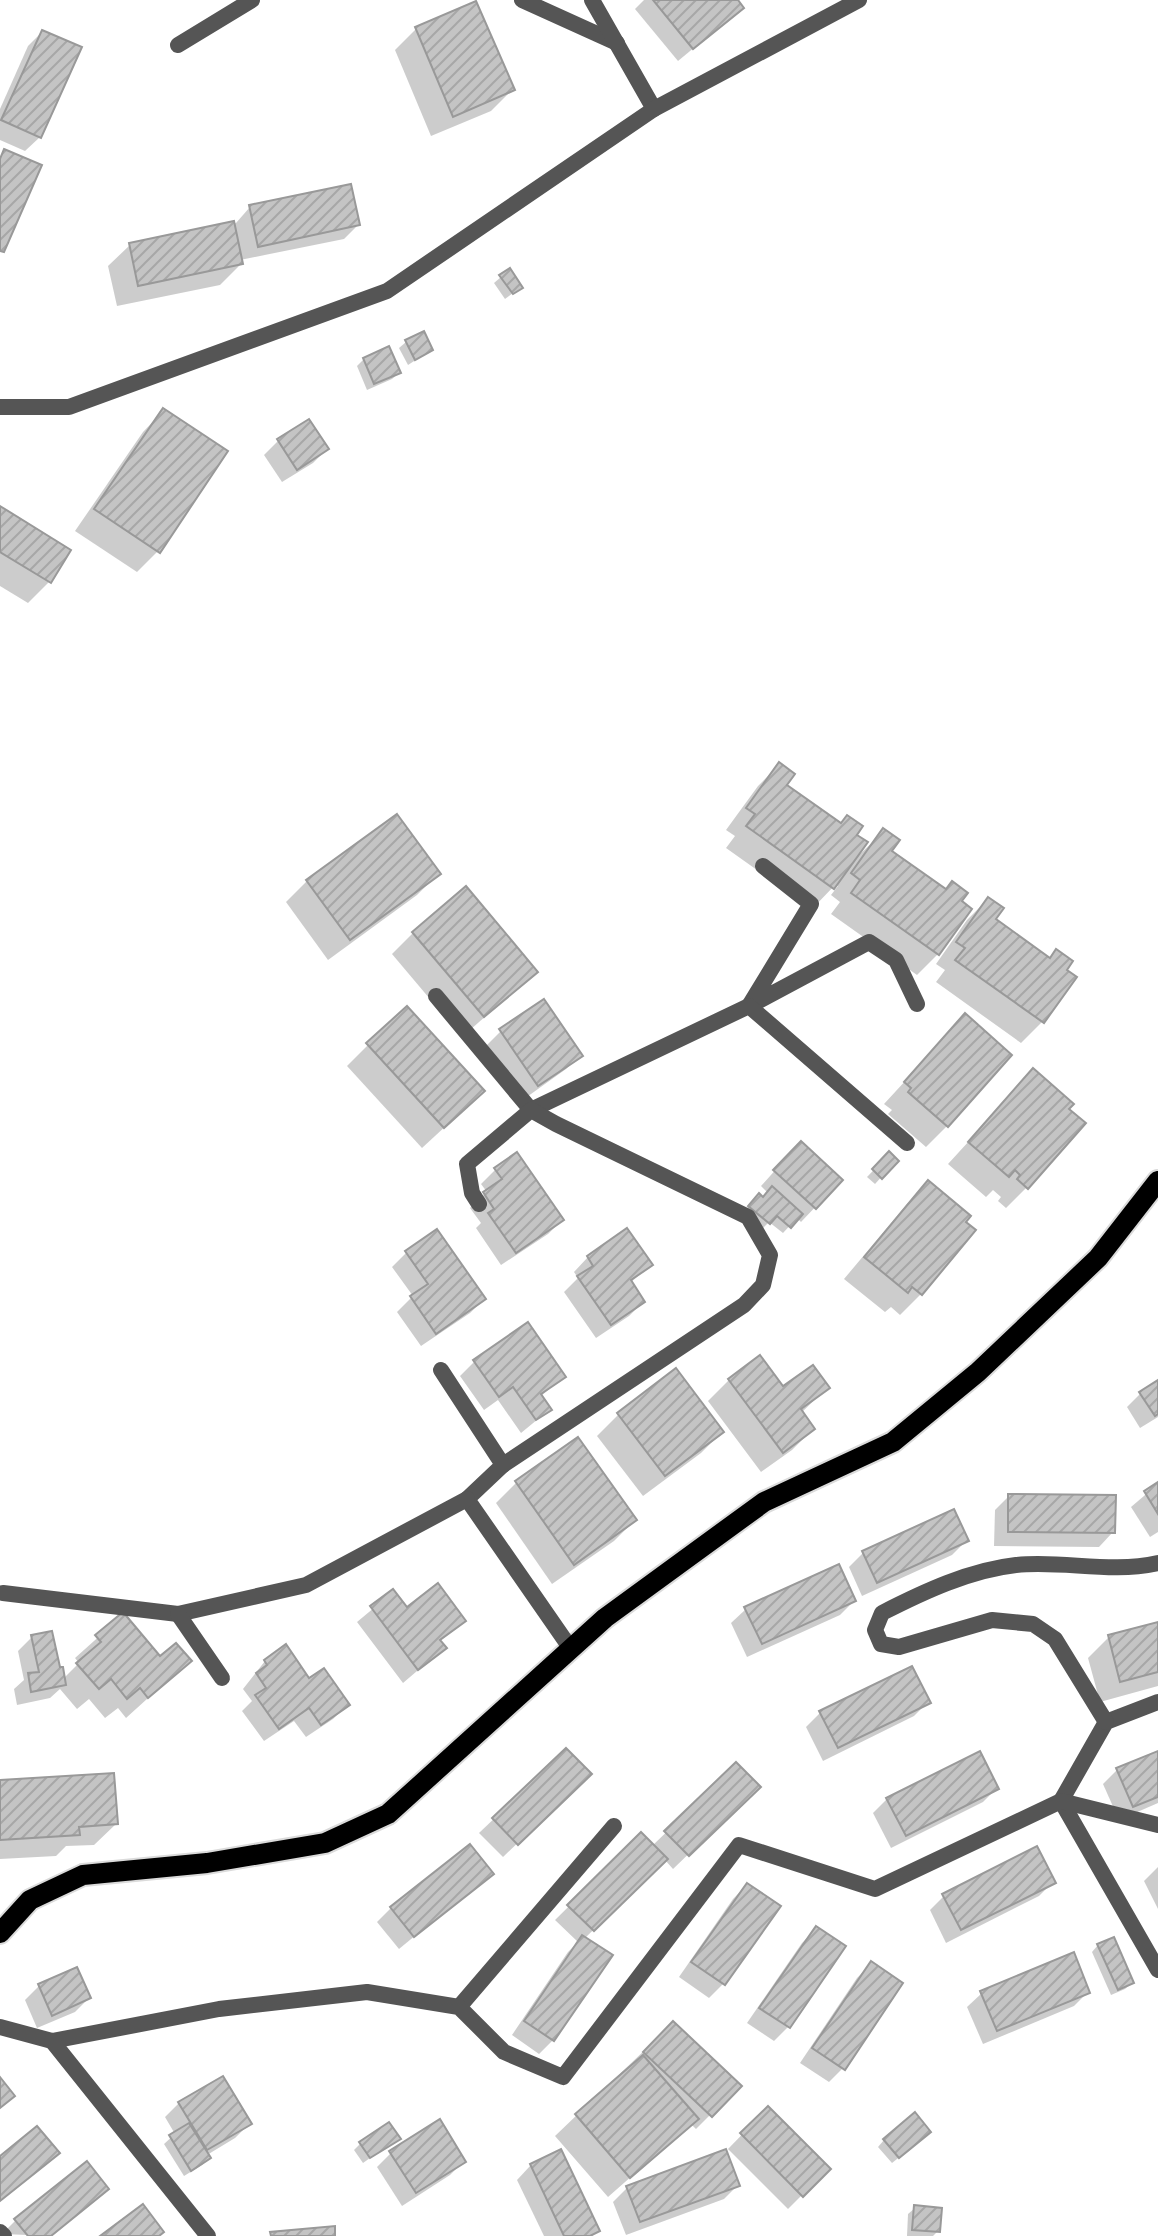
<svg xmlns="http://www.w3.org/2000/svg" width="1158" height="2236" font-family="Lato,sans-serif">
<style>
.shadow{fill:#0003}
.building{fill:url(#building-hatch);stroke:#999;stroke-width:2}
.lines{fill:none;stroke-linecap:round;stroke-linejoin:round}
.primary-casing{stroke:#dbdbdb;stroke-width:24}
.street{stroke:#555;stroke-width:16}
.primary{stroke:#000;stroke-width:20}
</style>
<defs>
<pattern id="building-hatch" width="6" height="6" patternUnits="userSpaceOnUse" patternTransform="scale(2)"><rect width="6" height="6" fill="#c4c4c4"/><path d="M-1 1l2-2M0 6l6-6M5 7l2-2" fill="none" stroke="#a7a7a7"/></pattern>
</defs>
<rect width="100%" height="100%" fill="#fff"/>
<g class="shadow">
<path d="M644,0H735L742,8L678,61L635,9Z"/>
<path d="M475,4L512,90L491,111L431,136L395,50L416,29Z"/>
<path d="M42,32L40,137L25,151L0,140V109L28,46Z"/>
<path d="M250,207L358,225L344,239L240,260L241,264L220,285L117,306L108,266L130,245L236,223Z"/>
<path d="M501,277L521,287L505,299L494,283Z"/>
<path d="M423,334L431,350L408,365L399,348L406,342Z"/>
<path d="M364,359L399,373L392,379L367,390L357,366Z"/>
<path d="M164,410L158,551L137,572L75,531L143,432Z"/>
<path d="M278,441L327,449L313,463L282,482L264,455Z"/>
<path d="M0,509L68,550L49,582L28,603L0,586Z"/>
<path d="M779,765L784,786L854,835L857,857L884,831L889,852L938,954L917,975L831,914L840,902L831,895L838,886L836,884L812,909L726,848L735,836L726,830L758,786Z"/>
<path d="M438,874L417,895L328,960L286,902L307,881Z"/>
<path d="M988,899L993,920L1074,977L1042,1022L1021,1043L936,982L945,970L936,964L967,920Z"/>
<path d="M413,933L536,972L462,1037L392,954Z"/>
<path d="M965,1016L947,1126L926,1147L888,1114L892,1110L884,1104Z"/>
<path d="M501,1031L580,1055L566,1069L524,1099L487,1045Z"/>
<path d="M368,1045L461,1112L422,1148L347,1066Z"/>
<path d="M1033,1071L1027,1187L1006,1208L998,1201L1001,1197L993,1190L986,1197L948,1164Z"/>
<path d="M889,1154L896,1161L875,1184L867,1177Z"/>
<path d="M787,1157L841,1180L801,1222L797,1218L783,1233L769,1222L762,1229L743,1213L752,1202L763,1199L768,1193L761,1186Z"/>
<path d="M495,1170L562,1220L548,1234L501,1265L476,1228L481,1223L470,1208L487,1192L481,1184Z"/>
<path d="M928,1183L921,1294L900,1315L891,1307L885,1312L844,1279L907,1204Z"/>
<path d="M437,1231L484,1299L470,1313L421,1346L397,1312L413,1296L392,1267L406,1253Z"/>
<path d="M588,1257L651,1265L630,1283L643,1302L629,1316L596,1338L564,1292L578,1278L574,1272Z"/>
<path d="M474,1362L564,1376L540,1397L549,1410L521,1433L498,1400L484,1410L460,1376Z"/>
<path d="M729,1380L783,1389L827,1388L801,1413L813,1429L792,1450L761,1472L708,1401Z"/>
<path d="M1158,1383V1417L1140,1428L1127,1407L1141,1393Z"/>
<path d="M618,1415L722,1432L701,1453L643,1496L597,1436Z"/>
<path d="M517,1482L635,1520L614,1541L552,1584L496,1503Z"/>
<path d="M1158,1484V1532L1150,1537L1131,1507Z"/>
<path d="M1009,1496L1113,1532L1099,1547L994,1546L995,1510Z"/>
<path d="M966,1541L952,1555L862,1596L849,1567L863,1553Z"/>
<path d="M393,1592L406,1610L463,1621L439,1642L444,1648L403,1683L357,1622Z"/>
<path d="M854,1601L840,1615L747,1657L731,1623L746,1609Z"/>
<path d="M123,1615L160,1659L189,1661L126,1718L118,1708L105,1718L89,1699L77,1709L60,1689L50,1698L17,1705L14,1689L24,1680L18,1651L32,1637L63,1679L79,1663L75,1658Z"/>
<path d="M1158,1624V1686L1100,1702L1088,1658L1109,1637Z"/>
<path d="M265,1661L309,1680L347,1705L333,1719L306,1737L294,1721L264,1741L242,1711L252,1701L243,1689Z"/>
<path d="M928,1702L914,1716L823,1761L806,1727L820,1713Z"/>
<path d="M566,1750L575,1788L503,1857L479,1833Z"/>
<path d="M1158,1753V1803L1119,1820L1103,1784L1117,1770Z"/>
<path d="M736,1765L758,1787L673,1869L665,1860L584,1939L553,2040L539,2054L512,2035L568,1952L578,1942L555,1920L641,1835L652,1846Z"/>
<path d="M0,1782L116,1824L94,1845L66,1846L56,1856L0,1859Z"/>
<path d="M997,1788L983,1802L891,1848L873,1813L887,1799Z"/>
<path d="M1158,1867V1909L1144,1881Z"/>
<path d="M491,1873L399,1949L377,1922L391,1908Z"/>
<path d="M1053,1882L1039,1896L946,1943L930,1910L944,1896Z"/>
<path d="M747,1885L778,1907L723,1984L709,1998L679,1977L733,1899Z"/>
<path d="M816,1929L788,2027L774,2041L747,2023L802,1943Z"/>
<path d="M1098,1945L1132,1983L1125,1989L1111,1995L1092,1952Z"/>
<path d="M871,1964L843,2068L829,2082L800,2063L857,1978Z"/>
<path d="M76,1969L89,1998L75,2012L37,2028L25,2000L39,1986Z"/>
<path d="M1088,1992L1074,2006L983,2044L967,2007L982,1993Z"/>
<path d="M673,2023L739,2086L696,2129L691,2124L608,2197L555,2136Z"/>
<path d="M179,2103L249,2124L235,2138L207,2155L209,2158L202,2165L184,2176L164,2144L175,2134L165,2117Z"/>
<path d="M768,2108L828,2169L788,2209L728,2149Z"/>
<path d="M398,2138L363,2163L354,2150L361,2143Z"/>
<path d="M922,2139L892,2163L878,2147L884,2140Z"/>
<path d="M391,2153L464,2161L450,2175L402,2206L377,2167Z"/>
<path d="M531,2165L598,2231L592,2236H544L517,2180Z"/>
<path d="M738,2185L724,2199L626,2235L613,2202L628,2187Z"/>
<path d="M106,2189L52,2236L2,2234L16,2220Z"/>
<path d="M915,2208L938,2231L933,2236H907L908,2214Z"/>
</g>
<g class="building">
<path d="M653,0H738L744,8L693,49Z"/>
<path d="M476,1L515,90L453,117L415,27Z"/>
<path d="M42,30L82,47L41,138L1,120Z"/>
<path d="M4,149L42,165L4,252L0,251V159Z"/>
<path d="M351,184L360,225L258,247L249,205Z"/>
<path d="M234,221L243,264L138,286L129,243Z"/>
<path d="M510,268L523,288L513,294L499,275Z"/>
<path d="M424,331L433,350L415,360L405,340Z"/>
<path d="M389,346L401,373L374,384L363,358Z"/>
<path d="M163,408L228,451L160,553L94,509Z"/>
<path d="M309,419L329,449L297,470L277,439Z"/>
<path d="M0,506L71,550L51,583L0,552Z"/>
<path d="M779,762L795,774L787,785L841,823L847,815L863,826L857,835L868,842L834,889L746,826L755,814L746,808Z"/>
<path d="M397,814L441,874L350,940L306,880Z"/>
<path d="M883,828L900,840L892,851L946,889L952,881L968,893L962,901L972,909L939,955L851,893L860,880L851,873Z"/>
<path d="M466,886L538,972L484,1017L412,932Z"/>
<path d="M988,897L1004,908L996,919L1050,958L1056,949L1073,961L1067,970L1077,977L1044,1023L955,960L965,948L956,942Z"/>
<path d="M544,999L583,1056L538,1086L499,1029Z"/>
<path d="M407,1006L485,1091L444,1128L366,1043Z"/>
<path d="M965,1013L1012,1055L948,1127L908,1092L911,1088L904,1082Z"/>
<path d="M1033,1068L1074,1104L1069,1109L1086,1123L1028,1189L1017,1179L1020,1175L1015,1170L1009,1177L968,1142Z"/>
<path d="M801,1141L843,1180L816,1209L773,1170Z"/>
<path d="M889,1151L899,1161L882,1179L872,1169Z"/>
<path d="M517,1152L564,1220L516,1253L488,1213L494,1209L483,1192L502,1179L494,1168Z"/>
<path d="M928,1180L971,1216L966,1222L976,1230L922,1295L912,1287L908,1293L864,1257Z"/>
<path d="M772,1186L803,1214L791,1228L777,1216L770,1224L748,1206L759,1193L763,1197Z"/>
<path d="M627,1228L653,1265L631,1280L645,1302L611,1325L577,1276L593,1266L587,1256Z"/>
<path d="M437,1229L486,1299L436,1334L410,1296L428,1284L405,1251Z"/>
<path d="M528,1322L566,1377L541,1394L552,1410L536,1420L513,1387L499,1397L473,1360Z"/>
<path d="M760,1355L783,1386L813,1365L830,1388L801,1409L815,1429L783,1453L728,1379Z"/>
<path d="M676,1368L724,1432L665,1476L617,1413Z"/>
<path d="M1158,1380V1414L1155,1416L1139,1392Z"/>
<path d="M578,1437L637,1520L574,1565L515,1481Z"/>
<path d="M1158,1482V1514L1144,1491Z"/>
<path d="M1008,1494L1116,1495L1115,1533L1008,1532Z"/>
<path d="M954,1509L969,1541L877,1583L862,1551Z"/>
<path d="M839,1564L856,1601L762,1644L744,1607Z"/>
<path d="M438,1583L466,1621L440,1640L447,1648L418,1670L370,1606L393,1589L407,1607Z"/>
<path d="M123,1612L160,1656L176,1643L192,1661L148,1698L140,1688L127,1699L111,1679L99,1689L76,1663L101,1642L95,1635Z"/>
<path d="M1158,1622V1672L1120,1682L1108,1635Z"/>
<path d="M52,1631L60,1667H63L66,1685L31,1692L28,1673L39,1672L31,1635Z"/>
<path d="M286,1644L309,1678L324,1668L350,1705L321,1725L309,1708L279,1729L255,1695L266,1688L256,1673L267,1665L264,1660Z"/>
<path d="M912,1666L931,1703L838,1748L819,1711Z"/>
<path d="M566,1748L592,1774L518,1845L492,1818Z"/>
<path d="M980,1751L999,1789L906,1836L886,1798Z"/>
<path d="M1158,1751V1797L1133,1807L1116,1768Z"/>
<path d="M736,1762L761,1787L689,1856L664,1831Z"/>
<path d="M114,1773L118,1824L79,1827L80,1835L0,1840V1780Z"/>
<path d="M641,1832L668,1859L594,1931L567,1905Z"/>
<path d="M470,1844L494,1874L414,1937L390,1907Z"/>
<path d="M1037,1846L1056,1883L961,1930L942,1894Z"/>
<path d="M747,1883L781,1906L725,1985L691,1962Z"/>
<path d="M816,1926L846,1946L790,2028L759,2008Z"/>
<path d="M582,1935L613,1955L554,2041L524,2021Z"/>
<path d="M1114,1937L1134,1983L1118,1990L1097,1944Z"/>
<path d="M1074,1952L1090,1993L997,2031L980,1991Z"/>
<path d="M871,1961L903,1983L845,2070L812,2048Z"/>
<path d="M77,1967L91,1998L52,2016L38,1984Z"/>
<path d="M673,2021L742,2086L712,2117L643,2052Z"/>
<path d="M643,2055L699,2119L630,2178L575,2114Z"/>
<path d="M223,2076L252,2124L207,2150L178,2102Z"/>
<path d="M0,2077L15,2096L0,2108Z"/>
<path d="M768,2106L831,2169L803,2197L740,2133Z"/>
<path d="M915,2112L931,2132L899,2158L883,2139Z"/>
<path d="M440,2119L466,2162L416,2193L389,2151Z"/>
<path d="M389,2122L401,2139L370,2158L359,2142Z"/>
<path d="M189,2123L211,2158L191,2171L169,2135Z"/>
<path d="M37,2126L60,2153L0,2201V2156Z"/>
<path d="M561,2149L600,2231L590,2236H564L530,2164Z"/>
<path d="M726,2149L740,2186L640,2222L626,2186Z"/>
<path d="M87,2161L109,2189L51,2236H28L14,2219Z"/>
<path d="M143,2204L164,2232L159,2236H100Z"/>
<path d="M914,2205L942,2208L940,2232L912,2230Z"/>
<path d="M335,2226V2236H271L270,2232Z"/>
</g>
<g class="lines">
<defs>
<path id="primary" d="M0,1933L30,1900L83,1875L207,1863L325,1843L388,1814L605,1618L764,1502L893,1442L978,1372L1098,1258L1158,1181"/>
</defs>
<use href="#primary" class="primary-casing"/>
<g class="street">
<path d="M522,0L617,43"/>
<path d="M592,0L654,109"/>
<path d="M178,45L252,0"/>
<path d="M0,407H69L387,291L654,109L859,0"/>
<path d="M763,866L811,904L749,1006L869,942L896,960L917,1004"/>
<path d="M436,996L531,1110L749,1006L907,1143"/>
<path d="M479,1204L472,1193L467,1164L531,1110L556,1124L748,1217L770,1255L763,1285L744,1305L503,1465"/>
<path d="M441,1370L503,1465L467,1499L571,1649"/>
<path d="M3,1593L178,1614L306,1585L467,1499"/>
<path d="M178,1614L222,1678"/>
<path d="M1158,1702L1106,1722L1061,1801L1158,1970"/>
<path d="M1106,1722L1055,1639L1033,1624L992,1620L899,1647L881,1644L875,1630L882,1613C923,1592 970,1570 1016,1565C1064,1560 1110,1574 1158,1563"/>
<path d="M459,2007L614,1826"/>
<path d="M0,2027L52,2041L219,2009L367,1992L459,2007L504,2052L563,2077L739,1845L875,1889L1061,1801L1158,1825"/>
<path d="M52,2041L208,2236"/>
<path d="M0,2232L4,2236"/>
</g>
<use href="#primary" class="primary"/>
</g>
</svg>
